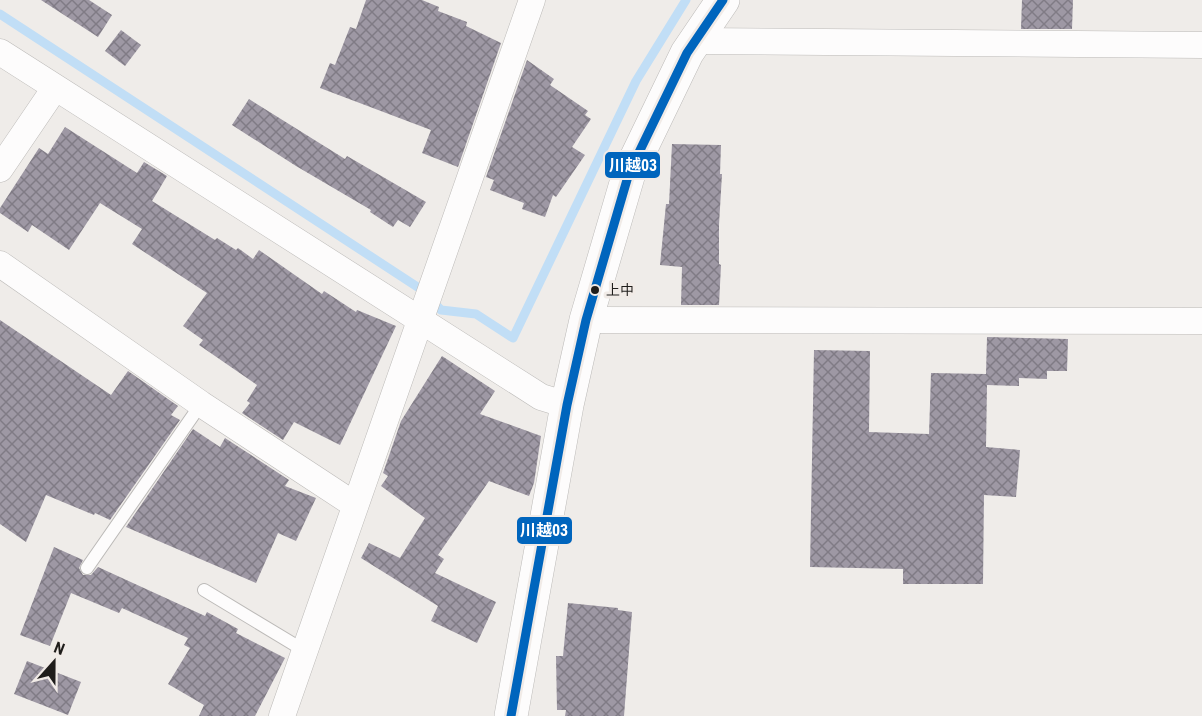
<svg xmlns="http://www.w3.org/2000/svg" width="1202" height="716" font-family="'Roboto Condensed','Noto Sans JP',sans-serif">
<style>
.lines{fill:none;stroke-linecap:round;stroke-linejoin:round}
.stream{stroke:#c1def6;stroke-width:9}
.building{fill:url(#building-cross-hatch)}
.service-casing{stroke:#bcbab8;stroke-width:14}
.minor-casing{stroke:#bcbab8;stroke-width:27}
.primary-casing{stroke:#bcbab8;stroke-width:34}
.service{stroke:#fdfcfc;stroke-width:12}
.minor{stroke:#fdfcfc;stroke-width:26}
.primary{stroke:#fdfcfc;stroke-width:33}
.bus-1-casing{stroke:#f1ebe7;stroke-width:14}
.bus-1{stroke:#0065bd;stroke-width:9}
.bus-dot{fill:#1f1d1b;stroke:#f1ebe7;stroke-width:2}
.labels{text-anchor:middle;stroke-width:6;stroke-linejoin:round;paint-order:stroke}
.bus-label{font-size:14px;fill:#1f1d1b;stroke:#f1ebe7;text-anchor:start}
.line-badge{stroke:#f1ebe7;stroke-width:2}
.badge-label{font-size:16px;text-anchor:middle;font-weight:bold;fill:#fff}
</style>
<defs>
<pattern id="building-cross-hatch" width="8" height="8" patternUnits="userSpaceOnUse" patternTransform="scale(1.5)"><rect width="8" height="8" fill="#9e98a4"/><path d="M0 0l8 8M0 8l8-8" fill="none" stroke="#807b85"/></pattern>
</defs>
<rect width="100%" height="100%" fill="#efece9"/>
<g class="lines">
<path class="stream" d="M0,14L419,288L441,310L476,314L513,338L636,81L686,0"/>
</g>
<g class="building">
<path d="M41,0H89L112,15L98,37Z"/>
<path d="M366,0H422L439,7L438,11L467,22L466,26L501,43L458,167L422,153L431,130L320,88L330,63L335,65L350,27L356,29Z"/>
<path d="M1022,0H1073L1072,29H1021Z"/>
<path d="M121,30L141,45L125,66L105,51Z"/>
<path d="M527,60L554,79L550,85L588,111L585,115L591,119L572,147L585,155L556,197L553,195L545,217L522,209L524,203L490,190L494,180L486,177Z"/>
<path d="M249,99L345,159L347,156L426,202L410,227L398,220L393,227L370,212L371,210L296,166L232,125Z"/>
<path d="M65,127L137,173L144,162L167,176L152,201L215,240L217,238L236,250L238,248L253,259L259,250L322,294L324,291L356,312L357,310L396,326L340,445L294,422L283,440L242,413L250,403L247,401L257,385L199,345L203,340L183,326L207,293L132,244L142,229L100,203L69,250L32,225L28,232L0,213V208L39,148L48,154Z"/>
<path d="M672,144L721,145L720,174H722L719,225V264L721,265L719,305H681L682,267L660,265L666,204H669Z"/>
<path d="M0,320L111,395L128,371L178,406L171,415L180,420L110,520L95,513L94,515L46,495L26,542L0,524Z"/>
<path d="M987,337L1068,339L1067,371H1047V379L1019,378V386L987,385L986,447L1020,450L1016,497L984,495L983,584H903V569L810,567L814,350L870,351L869,432L929,434L931,373L986,374Z"/>
<path d="M442,356L495,391L480,414L541,436L534,483L529,496L489,481L438,555L444,559L435,573L496,602L477,643L431,621L438,606L361,558L369,543L400,558L425,518L381,486L388,476L383,473L401,421Z"/>
<path d="M193,429L220,447L225,438L289,480L285,486L316,498L296,541L278,533L256,583L126,527Z"/>
<path d="M54,547L83,560L79,568L83,575H91L98,567L205,616L207,612L238,629L236,633L285,658L255,716H199L204,705L168,684L190,648L184,645L188,638L122,608L119,613L71,593L50,646L20,635Z"/>
<path d="M568,603L618,608V610L632,612L624,716H565L566,710H557L556,656H563Z"/>
<path d="M27,661L81,682L68,715L14,694Z"/>
</g>
<g class="lines">
<defs>
<g id="service">
<path d="M87,568L201,404"/>
<path d="M204,590L305,651"/>
</g>
<g id="minor">
<path d="M695,41L1202,45"/>
<path d="M0,52L541,397L567,405"/>
<path d="M0,169L55,88"/>
<path d="M0,264L201,404L355,505"/>
<path d="M586,320L1202,321"/>
<path d="M282,716L532,0"/>
</g>
<path id="primary" d="M511,716L567,405L586,320L629,173L687,53L723,0"/>
</defs>
<use href="#service" class="service-casing"/>
<use href="#minor" class="minor-casing"/>
<use href="#primary" class="primary-casing"/>
<use href="#service" class="service"/>
<use href="#minor" class="minor"/>
<use href="#primary" class="primary"/>
<defs>
<path id="bus-1" d="M511,716L567,405L586,320L629,173L687,53L723,0"/>
</defs>
<use href="#bus-1" class="bus-1-casing"/>
<use href="#bus-1" class="bus-1"/>
</g>
<circle class="bus-dot" cx="595" cy="290" r="5"/>
<g class="labels">
<g class="bus-label">
<text x="606" y="295">上中</text>
</g>
</g>
<g class="line-badge">
<rect x="604" y="151" width="57" height="28" rx="6" fill="#0065bd"/>
<rect x="516" y="516" width="57" height="29" rx="6" fill="#0065bd"/>
</g>
<g class="badge-label">
<text x="633" y="171">川越03</text>
<text x="544" y="536">川越03</text>
</g>
<g transform="translate(54 662) rotate(21)" stroke="#f1ebe7" stroke-width="4.5" paint-order="stroke">
<path d="M0-4.5L10 22L0 15L-10 22Z" fill="#1f1d1b"/>
<text y="-9" font-size="16" font-weight="bold" text-anchor="middle" fill="#1f1d1b">N</text>
</g>
</svg>
